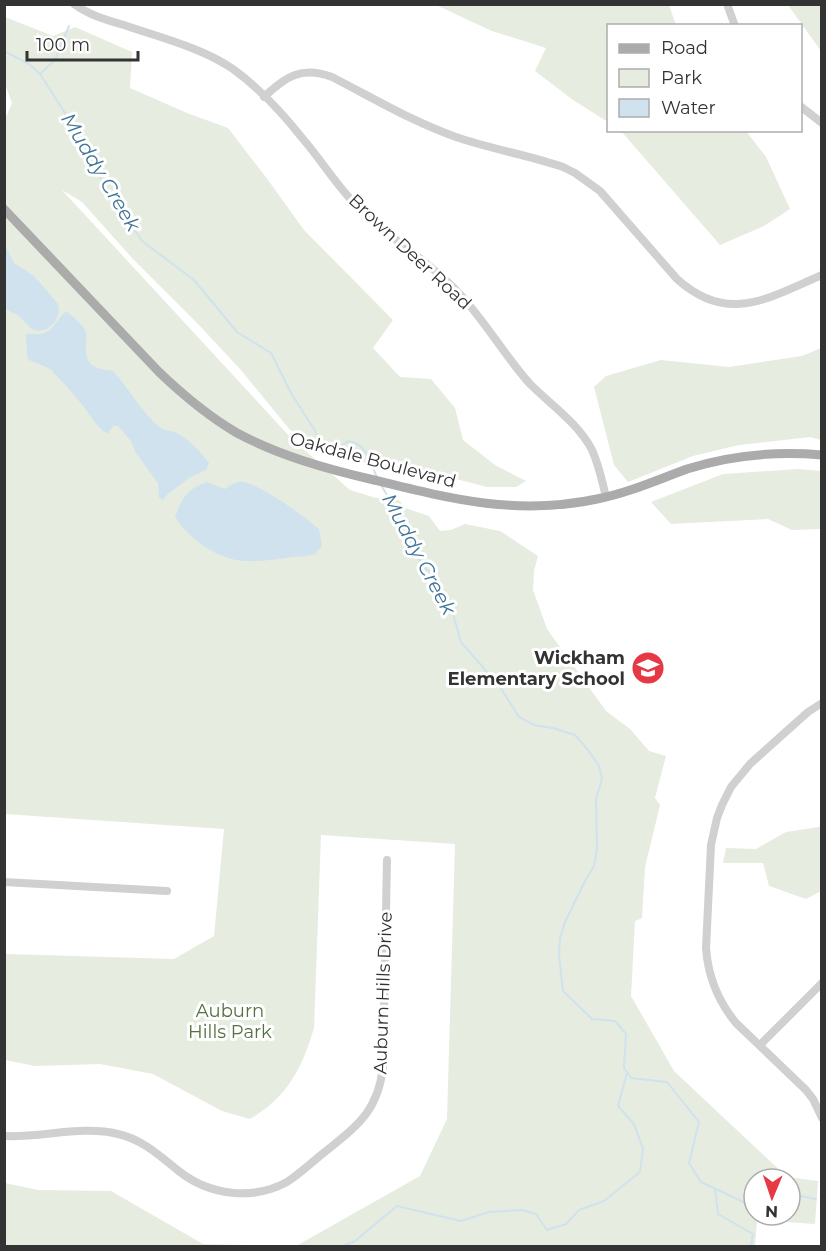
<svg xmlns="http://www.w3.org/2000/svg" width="826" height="1251" font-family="Montserrat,sans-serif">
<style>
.green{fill:#e6ecdf;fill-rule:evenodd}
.water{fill:#cfe2ee}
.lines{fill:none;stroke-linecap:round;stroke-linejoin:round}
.stream{stroke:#cfe2ee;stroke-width:2}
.minor{stroke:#d0d0d0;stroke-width:8}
.major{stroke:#ababab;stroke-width:9}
.labels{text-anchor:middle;stroke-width:6;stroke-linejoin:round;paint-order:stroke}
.street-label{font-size:18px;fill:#333;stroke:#fff}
.poi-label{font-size:18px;font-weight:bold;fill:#333;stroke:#fff;text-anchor:end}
.park-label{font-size:18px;fill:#56703f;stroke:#fff}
.water-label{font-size:20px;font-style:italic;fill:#3f7597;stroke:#fff}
</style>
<rect width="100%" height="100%" fill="#fff"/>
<g class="green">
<path d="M436,5H669L676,25L608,26V122L573,100L535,71L546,48L492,31Z"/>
<path d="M788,5H821V51Z"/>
<path d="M5,17L53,36L75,27L132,52L130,88L187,113L228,128L268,180L304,230L393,320L373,348L400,377L431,379L455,408L463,440L495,465L526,481L516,487H487L433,473L351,460L290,430L240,369L197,323L132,258L82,202L62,190L291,438L350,490L376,498L399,500L405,508L429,516L440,531L451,530L465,524L500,531L538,556L534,571L533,590L547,629L606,711L630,729L649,751L666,756L655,798L660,805L645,867L642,918L635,921L631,996L674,1071L787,1177L818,1181L815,1224L757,1220L755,1246H5V1183L38,1190L111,1191L203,1244L296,1246L420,1176L447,1119L455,844L321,835L314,1028C306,1055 295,1083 273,1102C266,1109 258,1114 250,1119L222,1111L153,1074L100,1064L35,1066L5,1060V954L174,959L214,936L224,829L5,814L4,122L12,103L5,84ZM754,1179H790V1215H754Z"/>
<path d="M621,131H746L766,157L790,209L764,226L720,245Z"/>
<path d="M821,348V440L810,437L739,445L693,456L628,482L614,465L594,387L606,376L661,360L729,367L802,356Z"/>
<path d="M798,469L821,471V529L792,530L768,519L671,524L651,502L723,474Z"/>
<path d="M821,823V891L806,899L769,886L763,863H723L726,848L756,849L786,832L819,827Z"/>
</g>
<g class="water">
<path d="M4,243L14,263L34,276L58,304L59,312L55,322L47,329L39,331L32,329L18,315L7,310L5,306Z"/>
<path d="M66,311C72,316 83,324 86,332C87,336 86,342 86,346C85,366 95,369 113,371C130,389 141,413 161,428C165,431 169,430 174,432C186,436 202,453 209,463L206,470L189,478L169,493L162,500L159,497L158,483L136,453L131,441L118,426H113L108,434C95,427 89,412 80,402C71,391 61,380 51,370L46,367L29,360L27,356L26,334C31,333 36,335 41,334C54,331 57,319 66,311Z"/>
<path d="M207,482L225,489C230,486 236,481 242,482C259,483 305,517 319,529L322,546L315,554L307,556C287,557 266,562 245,561C218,560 189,539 175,517C182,498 187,489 207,482Z"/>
</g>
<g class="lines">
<g class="stream">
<path d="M4,51L29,64L40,74L94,158L101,179L142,241L194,280L237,332L271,353L292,395L314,429L319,440L328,447L337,449L348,441C367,443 370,463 377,477"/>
<path d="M40,74L55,60L69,26"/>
<path d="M381,485L394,507L418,558L438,585L453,614L461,642L500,687L519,717L534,725L553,728L575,735L588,750L599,766L602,779L596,799L597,848L594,866L585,881L565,922L560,938L559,955L563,991L592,1019L615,1021L626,1034L624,1068L631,1078L667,1082L699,1122L689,1163L701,1182L752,1206L754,1203"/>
<path d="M715,1189L718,1214L753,1234L751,1246"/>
<path d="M790,1194L816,1199"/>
<path d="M343,1246L355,1241L397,1206L461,1221L489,1212L522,1210L536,1214L547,1230L566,1224L579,1210L604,1201L640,1172L643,1149L634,1124L618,1106L627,1073"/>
</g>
<g class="minor">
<path d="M74,4C89,15 106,20 124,25C161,38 200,47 233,69C258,87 284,115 303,139C321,160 335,183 354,203C385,235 423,257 454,288C483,317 503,354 530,384C551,405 578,423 592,450C599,465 602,481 606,497"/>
<path d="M727,4L735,26"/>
<path d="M264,97C286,76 302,66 332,77C373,98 413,122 456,137C491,149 528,155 563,167L575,173L600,191L677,279C728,325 768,298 822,275"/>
<path d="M800,106L822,123"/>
<path d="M822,703L808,712L750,764L731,787L722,805L717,818L711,845L706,948C708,977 718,1001 736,1023L806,1090L813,1099L822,1118"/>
<path d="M4,882L167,891"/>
<path d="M760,1045L822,983"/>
<path d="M4,1136C42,1138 81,1125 118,1134C142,1139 161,1157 180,1172C210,1195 252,1201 287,1182C301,1173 313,1161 326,1151C358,1125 378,1111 383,1067L387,860"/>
</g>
<path class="major" d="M4,209L159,372C183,395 208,416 237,433C280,456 327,469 374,480C451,499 518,516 597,499C628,493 657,480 687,469C731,455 776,451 822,455"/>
</g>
<defs>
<symbol id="school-disc" viewBox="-11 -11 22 22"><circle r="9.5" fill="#e63946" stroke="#fff"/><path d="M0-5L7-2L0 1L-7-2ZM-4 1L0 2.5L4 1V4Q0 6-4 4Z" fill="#fff"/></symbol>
</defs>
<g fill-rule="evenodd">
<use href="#school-disc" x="629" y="649" width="38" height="38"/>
</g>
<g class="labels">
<g class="street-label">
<text transform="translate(410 252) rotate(43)" y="6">Brown Deer Road</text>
<text transform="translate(373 460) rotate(15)" y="6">Oakdale Boulevard</text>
<text transform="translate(383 993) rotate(-88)" y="6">Auburn Hills Drive</text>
</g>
<g class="poi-label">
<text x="625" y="664">Wickham<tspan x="625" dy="21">Elementary School</tspan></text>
</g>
<g class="park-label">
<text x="230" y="1017">Auburn<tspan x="230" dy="21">Hills Park</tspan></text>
</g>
<g class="water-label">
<text transform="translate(101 172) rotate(59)" y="7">Muddy Creek</text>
<text transform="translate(419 554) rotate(62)" y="7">Muddy Creek</text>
</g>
</g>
<rect width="826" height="1251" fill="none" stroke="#333333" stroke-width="12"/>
<rect x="607" y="24" width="195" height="108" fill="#ffffff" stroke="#adadad" stroke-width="1.5"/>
<rect x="619" y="44" width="30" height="9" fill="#ababab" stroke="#adadad" stroke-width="1.5"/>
<text x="661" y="54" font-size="18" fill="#333333">Road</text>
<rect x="619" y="69" width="30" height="18" fill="#e6ecdf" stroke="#adadad" stroke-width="1.5"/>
<text x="661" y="84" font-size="18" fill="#333333">Park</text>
<rect x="619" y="99" width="30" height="18" fill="#cfe2ee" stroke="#adadad" stroke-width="1.5"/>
<text x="661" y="114" font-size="18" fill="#333333">Water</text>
<g transform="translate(772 1197) rotate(182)"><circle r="28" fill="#ffffff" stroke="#adadad" stroke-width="1.5"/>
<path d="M0-4.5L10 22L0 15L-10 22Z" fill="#e63946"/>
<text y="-9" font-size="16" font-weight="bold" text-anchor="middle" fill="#333333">N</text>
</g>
<path d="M27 51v9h111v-9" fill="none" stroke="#333333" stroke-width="3"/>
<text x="36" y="51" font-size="18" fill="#333333" stroke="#ffffff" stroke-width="4.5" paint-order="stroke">100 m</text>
</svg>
